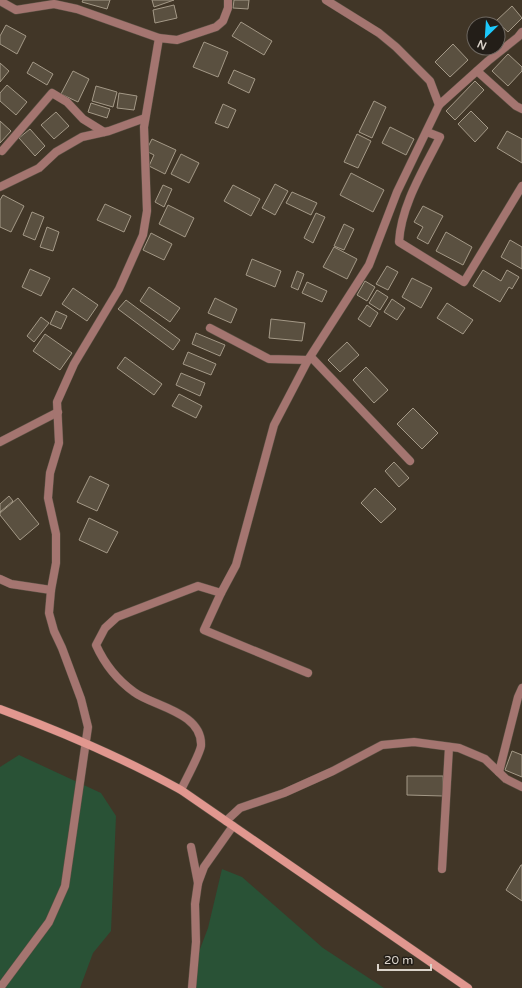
<svg xmlns="http://www.w3.org/2000/svg" width="522" height="988" font-family="'Varela Round',sans-serif">
<style>
.green{fill:#295236}
.building{fill:#5a5040;stroke:#a49987}
.lines{fill:none;stroke-linecap:round;stroke-linejoin:round}
.lane-casing{stroke:#5d5245;stroke-width:9}
.street-casing{stroke:#5d5245;stroke-width:9}
.secondary-casing{stroke:#5d5245;stroke-width:9}
.lane{stroke:#a47570;stroke-width:8}
.street{stroke:#a47570;stroke-width:8}
.secondary{stroke:#e1978f;stroke-width:8}
</style>
<rect width="100%" height="100%" fill="#413627"/>
<g class="green">
<path d="M19,755L101,793L116,816L111,931L93,953L80,988H0V767Z"/>
<path d="M222,869L242,877L323,948L384,988H196L192,970L208,928Z"/>
</g>
<g class="building">
<path d="M83,0H110L107,9L82,2Z"/>
<path d="M152,0H174L154,7Z"/>
<path d="M234,0H249L248,9L233,8Z"/>
<path d="M174,5L177,18L155,23L153,10Z"/>
<path d="M512,6L522,18L508,32L496,21Z"/>
<path d="M241,22L272,41L264,55L232,36Z"/>
<path d="M6,25L26,36L17,54L0,44V36Z"/>
<path d="M204,42L228,52L218,77L193,67Z"/>
<path d="M453,44L468,60L450,77L435,62Z"/>
<path d="M508,54L522,67V71L508,86L492,71Z"/>
<path d="M33,62L53,74L47,85L27,73Z"/>
<path d="M0,63L9,71L0,82Z"/>
<path d="M234,70L255,79L249,93L228,83Z"/>
<path d="M73,71L89,79L78,102L61,94Z"/>
<path d="M475,81L484,90L455,120L446,111Z"/>
<path d="M7,85L27,102L16,115L0,101V93Z"/>
<path d="M96,86L117,92L113,107L92,101Z"/>
<path d="M119,93L137,96L134,110L117,108Z"/>
<path d="M374,101L386,107L372,138L359,132Z"/>
<path d="M91,103L110,109L107,118L88,112Z"/>
<path d="M223,104L236,110L228,128L215,123Z"/>
<path d="M471,111L488,128L475,142L458,124Z"/>
<path d="M56,112L69,126L54,139L41,125Z"/>
<path d="M0,121L11,131L0,143Z"/>
<path d="M390,127L414,139L406,155L382,143Z"/>
<path d="M30,129L45,146L35,156L19,138Z"/>
<path d="M507,131L522,139V163L497,148Z"/>
<path d="M357,134L371,141L358,168L344,162Z"/>
<path d="M152,139L176,150L165,174L149,166L154,155L146,151Z"/>
<path d="M181,154L199,163L189,183L171,174Z"/>
<path d="M351,173L384,190L373,212L340,195Z"/>
<path d="M275,184L288,191L275,215L262,208Z"/>
<path d="M163,185L172,189L164,207L155,202Z"/>
<path d="M233,185L260,199L251,216L224,201Z"/>
<path d="M292,192L317,203L311,215L286,203Z"/>
<path d="M3,195L24,206L11,232L0,227V200Z"/>
<path d="M105,204L131,216L124,232L97,220Z"/>
<path d="M168,205L194,218L185,237L159,224Z"/>
<path d="M423,206L443,216L428,244L417,238L423,227L414,222Z"/>
<path d="M32,212L44,217L35,240L23,235Z"/>
<path d="M316,213L325,217L313,243L304,238Z"/>
<path d="M344,224L354,229L344,250L334,246Z"/>
<path d="M47,227L59,232L53,251L40,247Z"/>
<path d="M446,232L472,247L463,265L436,251Z"/>
<path d="M151,233L172,244L164,260L143,250Z"/>
<path d="M510,240L522,247V269L501,257Z"/>
<path d="M334,247L357,259L347,279L323,267Z"/>
<path d="M252,259L281,271L275,287L246,275Z"/>
<path d="M387,266L398,272L388,290L376,284Z"/>
<path d="M30,269L50,278L41,296L22,287Z"/>
<path d="M483,270L501,281L507,270L519,277L512,289L509,287L500,302L473,286Z"/>
<path d="M297,271L304,274L298,290L291,287Z"/>
<path d="M412,278L432,288L421,308L402,297Z"/>
<path d="M365,281L375,287L367,301L357,295Z"/>
<path d="M307,282L327,291L322,302L302,293Z"/>
<path d="M149,287L180,308L170,322L140,301Z"/>
<path d="M73,288L98,305L87,321L62,304Z"/>
<path d="M377,290L388,297L380,310L369,303Z"/>
<path d="M215,298L237,309L231,323L208,313Z"/>
<path d="M392,299L405,308L397,320L384,312Z"/>
<path d="M126,300L180,340L173,350L118,309Z"/>
<path d="M447,303L473,320L463,334L437,318Z"/>
<path d="M367,305L378,313L370,327L358,319Z"/>
<path d="M56,311L67,316L61,329L50,324Z"/>
<path d="M41,317L49,323L34,342L27,336Z"/>
<path d="M271,319L305,323L302,341L269,338Z"/>
<path d="M196,333L225,345L220,356L192,344Z"/>
<path d="M45,334L72,353L60,370L33,351Z"/>
<path d="M347,342L359,355L340,372L328,360Z"/>
<path d="M188,352L216,364L211,375L183,364Z"/>
<path d="M125,357L162,384L154,395L117,368Z"/>
<path d="M366,367L388,390L374,403L353,380Z"/>
<path d="M181,373L205,383L200,396L176,385Z"/>
<path d="M179,394L202,406L196,418L172,406Z"/>
<path d="M413,408L438,433L422,449L397,424Z"/>
<path d="M394,462L409,478L399,487L385,471Z"/>
<path d="M90,476L109,485L97,511L77,502Z"/>
<path d="M375,488L396,509L381,523L361,503Z"/>
<path d="M9,496L13,501L0,512V504Z"/>
<path d="M18,498L39,524L20,540L0,515V513Z"/>
<path d="M89,518L118,532L107,553L79,540Z"/>
<path d="M512,751L522,755V777L505,770Z"/>
<path d="M407,776H443V796L407,795Z"/>
<path d="M521,865H522V901L506,890Z"/>
</g>
<g class="lines">
<defs>
<g id="lane">
<path d="M326,0L379,33L396,47L430,81L439,105"/>
<path d="M477,71L516,106L522,109"/>
<path d="M427,132L440,137C424,169 401,205 399,242L464,282L522,186"/>
<path d="M2,151L52,93L67,102L83,119L104,132"/>
<path d="M0,187L39,168L56,152L82,137L109,131L145,118"/>
<path d="M210,328L269,359L308,360"/>
<path d="M311,357L410,461"/>
<path d="M0,442L58,412"/>
<path d="M0,579L11,584L51,590"/>
<path d="M221,593L204,630L308,673"/>
<path d="M499,772L518,697L522,688"/>
<path d="M191,847L198,883"/>
<path d="M442,869L449,747"/>
</g>
<g id="street">
<path d="M0,1L16,10L54,4L77,9L159,38L177,40L216,27L223,21L228,8V0"/>
<path d="M181,790C185,781 200,754 201,746C203,712 152,706 134,692C116,679 105,665 96,645L105,628L117,617L198,586L221,593L236,565L274,425L308,360L369,265L397,192L439,105L488,61L518,37L522,32"/>
<path d="M226,821L240,808L284,793L333,771L382,745L414,742L459,748L485,759L506,779L522,787"/>
<path d="M0,988L49,922L65,886L88,727L81,699L62,648L54,631L49,613L51,590L56,563V534L48,498L50,473L59,443L57,402L74,364L119,289L143,235L147,211L144,127L159,38"/>
<path d="M192,988L196,942L195,904L198,883L204,867L233,826"/>
</g>
<path id="secondary" d="M0,709C62,732 123,758 181,790L468,988"/>
</defs>
<use href="#lane" class="lane-casing"/>
<use href="#street" class="street-casing"/>
<use href="#secondary" class="secondary-casing"/>
<use href="#lane" class="lane"/>
<use href="#street" class="street"/>
<use href="#secondary" class="secondary"/>
</g>
<g transform="translate(486 36) rotate(205)"><circle r="19" fill="#231e18" stroke="#6d6760"/>
<path d="M0-3L7 15L0 10L-7 15Z" fill="#1cc9fc"/>
<text y="-6" font-size="11" font-weight="bold" text-anchor="middle" fill="#dbd4cb">N</text>
</g>
<path d="M378 964v6h53v-6" fill="none" stroke="#dbd4cb" stroke-width="2"/>
<text x="384" y="964" font-size="12" fill="#dbd4cb" stroke="#231e18" stroke-width="3" paint-order="stroke">20 m</text>
</svg>
